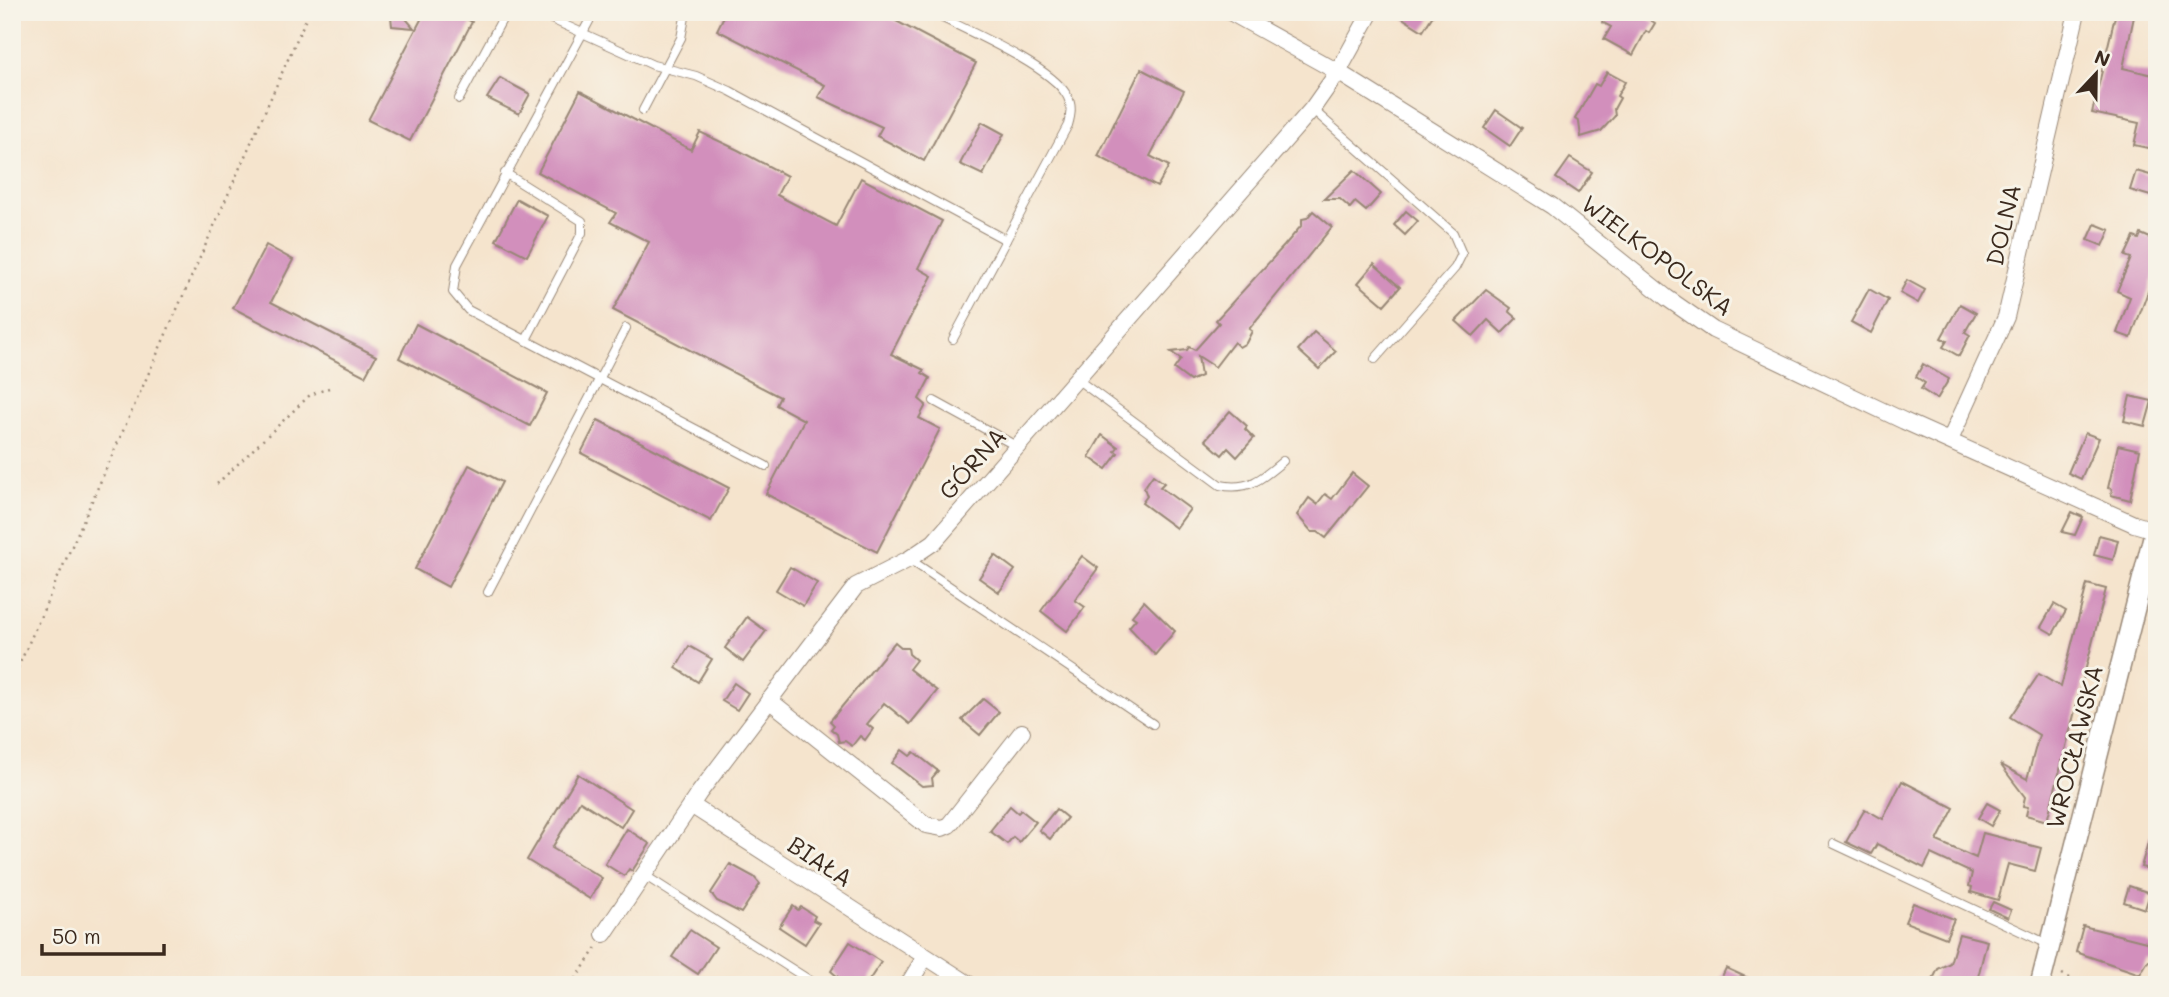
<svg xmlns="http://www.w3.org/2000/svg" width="2169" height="997" font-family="Mali,sans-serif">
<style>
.building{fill:#d28fbc}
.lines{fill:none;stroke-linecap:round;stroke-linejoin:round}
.service-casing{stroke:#988776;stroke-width:10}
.minor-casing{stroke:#988776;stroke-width:18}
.tertiary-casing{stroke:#988776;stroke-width:22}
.path{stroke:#988776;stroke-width:2.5;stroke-dasharray:2 5;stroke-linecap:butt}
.service{stroke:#fff;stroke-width:8}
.minor{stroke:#fff;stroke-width:16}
.tertiary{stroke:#fff;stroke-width:19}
.labels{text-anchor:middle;stroke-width:6;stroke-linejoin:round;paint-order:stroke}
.street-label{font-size:24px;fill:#3b2a1e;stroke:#f7f3e8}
</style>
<rect width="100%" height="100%" fill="#f7f3e8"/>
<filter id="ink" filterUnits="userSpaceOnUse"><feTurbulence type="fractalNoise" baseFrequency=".0143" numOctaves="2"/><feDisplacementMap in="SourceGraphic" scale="14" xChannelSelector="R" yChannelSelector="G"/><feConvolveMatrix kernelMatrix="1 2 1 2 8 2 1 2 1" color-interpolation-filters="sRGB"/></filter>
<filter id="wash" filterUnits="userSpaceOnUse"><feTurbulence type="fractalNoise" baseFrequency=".00686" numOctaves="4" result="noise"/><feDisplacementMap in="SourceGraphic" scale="28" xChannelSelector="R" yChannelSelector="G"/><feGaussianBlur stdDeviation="1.57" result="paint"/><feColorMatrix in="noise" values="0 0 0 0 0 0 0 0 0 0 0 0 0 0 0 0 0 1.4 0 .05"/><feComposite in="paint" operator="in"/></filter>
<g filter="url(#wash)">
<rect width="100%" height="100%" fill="#f5e4cd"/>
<g id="blocks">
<g class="building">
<path d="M425,12H468L465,18L472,22L410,141L368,120Z"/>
<path d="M726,12H879L976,63L924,161L877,136L882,127L818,97L825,85L717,30Z"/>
<path d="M1393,12H1435L1423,31Z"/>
<path d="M1607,12H1637L1655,23L1649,33L1646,31L1633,55L1604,39L1611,27L1602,22Z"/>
<path d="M2116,12H2135L2123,68L2157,76V150L2134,145L2139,123L2092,113Z"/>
<path d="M400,13L402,14L414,28L392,26L391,16Z"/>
<path d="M1141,69L1184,91L1150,156L1169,166L1157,187L1098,156Z"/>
<path d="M1607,72L1625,82L1617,96L1620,98L1614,109L1615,116L1601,131L1581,137L1579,122L1575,119L1595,84L1599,86Z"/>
<path d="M500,78L530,94L519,114L487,98Z"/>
<path d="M580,91L691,150L700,132L738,150L787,176L777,195L836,226L861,178L942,221L918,268L932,276L891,354L924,370L922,373L930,378L919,399L926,405L919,418L940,429L877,552L766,494L804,420L776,405L780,397L613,310L649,242L610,222L616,213L538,172Z"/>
<path d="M1496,110L1522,128L1510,146L1484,128Z"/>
<path d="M982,122L1004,134L983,175L960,164Z"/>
<path d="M1570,158L1592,172L1578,193L1556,178Z"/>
<path d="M1354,170L1381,194L1366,211L1355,202L1350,208L1340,199H1324Z"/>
<path d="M2136,171L2157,177V198L2130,190Z"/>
<path d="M517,199L548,216L527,256L496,240Z"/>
<path d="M1313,211L1332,227L1249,329L1252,331L1246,343L1239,347L1234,342L1215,367L1198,356L1201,376L1190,381L1174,369L1181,359L1171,352L1187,350L1189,347L1195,350L1219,323L1216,320L1284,246L1302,225V219L1307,218Z"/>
<path d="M1406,211L1418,221L1405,235L1394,225Z"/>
<path d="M2095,224L2110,230L2103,246L2088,240Z"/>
<path d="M2141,234L2157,241V267L2131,338L2117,333L2130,297L2117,291L2131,258L2125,256L2134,237L2139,239Z"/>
<path d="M266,245L293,260L271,302L376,356L365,376L233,308Z"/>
<path d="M1374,264L1400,287L1384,305L1358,283Z"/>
<path d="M1907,280L1925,290L1918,303L1900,293Z"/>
<path d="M1869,289L1888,300L1871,333L1851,322Z"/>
<path d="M1486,290L1511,308L1509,311L1517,318L1502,333L1488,320L1473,336L1456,321Z"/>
<path d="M1960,304L1976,313L1965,332L1970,335L1959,356L1943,347L1947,341L1941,338Z"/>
<path d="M416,324L547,393L530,426L399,358Z"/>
<path d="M1314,332L1336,351L1319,369L1298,350Z"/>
<path d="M1923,364L1949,379L1937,399L1921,389L1925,383L1916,377Z"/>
<path d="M2130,396L2152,401L2145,426L2124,421Z"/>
<path d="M1230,411L1247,426L1245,429L1254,438L1237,457L1228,448L1222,455L1205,440Z"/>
<path d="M598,420L729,488L711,521L581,453Z"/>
<path d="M2085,433L2099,438L2081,479L2068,473Z"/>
<path d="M1102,435L1118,447L1115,451L1118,453L1106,469L1089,457Z"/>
<path d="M2118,445L2140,450L2130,500L2111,495L2112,489L2108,488Z"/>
<path d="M469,465L502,482L448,587L415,569Z"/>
<path d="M1352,473L1368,486L1326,538L1318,532H1312L1297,515L1309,498L1317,504L1325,494L1332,499Z"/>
<path d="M1153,475L1164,483L1160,487L1190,509L1176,528L1142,503L1147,496L1144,488Z"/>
<path d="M2072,512L2083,517L2075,535L2062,532Z"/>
<path d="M2099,535L2118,540L2113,560L2094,555Z"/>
<path d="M995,555L1015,570L999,592L979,578Z"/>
<path d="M1082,556L1098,568L1075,600L1085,607L1067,631L1041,611Z"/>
<path d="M790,567L817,583L803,606L776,590Z"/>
<path d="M2087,584L2106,589L2047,821L2026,815L2028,807L2023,806L2025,797L2000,764L2027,779L2039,735L2010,717L2039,674L2061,687Z"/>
<path d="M1144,601L1175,631L1155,655L1129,627L1136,619L1132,616Z"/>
<path d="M2054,604L2066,611L2053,634L2041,627Z"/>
<path d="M747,617L766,631L743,662L725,648Z"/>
<path d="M895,642L902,648H908L909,654L916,660L909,669L937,691L910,724L884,703L867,724L873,729L865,740L860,736L852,746L845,741L839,742L837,734L831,729L834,725L830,721Z"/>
<path d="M689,646L712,659L698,682L676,668Z"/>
<path d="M734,683L748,693L737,710L722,701Z"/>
<path d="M983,699L999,712L980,735L962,720Z"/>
<path d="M902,750L910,756L914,752L938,771L932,778L933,785L922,786L892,763Z"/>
<path d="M578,774L632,809L621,827L580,801L552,848L602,878L590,899L527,860Z"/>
<path d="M1902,781L1954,808L1937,841L1976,858L1983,833L2041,848L2035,871L2008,864L1998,900L1971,892L1972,887L1969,886L1972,873L1931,854L1924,868L1877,844L1871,854L1846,842L1865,809L1883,819Z"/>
<path d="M1987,803L2000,810L1991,826L1978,818Z"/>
<path d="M1010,806L1018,813L1021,810L1036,822L1019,842L1013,837L1007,844L990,831Z"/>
<path d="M1056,809L1067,818L1050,839L1039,830Z"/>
<path d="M2153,825L2157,826V871L2141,867Z"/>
<path d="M627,829L650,844L632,871L629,869L624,876L605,864Z"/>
<path d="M730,864L754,877L760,884L741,913L717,901L711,893Z"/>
<path d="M2129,886L2150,893L2145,909L2124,902Z"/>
<path d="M1993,902L2011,910L2008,918L1989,909Z"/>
<path d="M1913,903L1954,919L1946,938L1905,922Z"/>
<path d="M793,906L798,910L801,907L815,916L813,920L819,923L805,944L779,927Z"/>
<path d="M2083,926L2146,942L2157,948V964L2148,961L2140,974L2076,952Z"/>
<path d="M690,930L716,947L698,974L672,957Z"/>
<path d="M1959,934L1987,941L1976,985H1930L1938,969L1950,963Z"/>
<path d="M850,942L881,962L866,985H847L831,971Z"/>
<path d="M1726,968L1763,985H1718Z"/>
</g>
</g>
</g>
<g filter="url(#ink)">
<use href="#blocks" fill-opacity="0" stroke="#988776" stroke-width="2"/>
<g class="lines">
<defs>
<g id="service">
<path d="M536,12L653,65L696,76L730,91L1006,240L1068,125C1071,115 1073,104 1066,94C1049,65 963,29 931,12"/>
<path d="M594,12L457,265L453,292L468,310L766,466"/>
<path d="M459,99L506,12"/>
<path d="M1312,109L1453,233L1462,254L1455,268L1375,359"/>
<path d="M643,110L681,38L686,12"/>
<path d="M505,173L582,221V233L526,340"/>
<path d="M953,339L1006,240"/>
<path d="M1078,380L1220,485C1248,491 1262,479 1283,461"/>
<path d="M934,401L1018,447"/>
<path d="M909,559L1153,724"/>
<path d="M488,592L626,328"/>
<path d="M1834,844L2050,945"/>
<path d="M644,875L817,985"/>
</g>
<g id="minor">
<path d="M1230,12L1338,72L1552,206L1667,298L1713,330L1904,421L2134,524L2154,530"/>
<path d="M1950,440L2006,317L2077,12"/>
<path d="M769,700L926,825L942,828L949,825L1022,732"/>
<path d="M691,805L970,985"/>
<path d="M604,934L699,793L856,586L909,559L934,542L1312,109L1338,72L1371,12"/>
<path d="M908,985L925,957"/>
</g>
<path id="tertiary" d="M2040,985L2157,521"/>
</defs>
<use href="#service" class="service-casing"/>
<use href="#minor" class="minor-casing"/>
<use href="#tertiary" class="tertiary-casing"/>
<g class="path">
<path d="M217,484L310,395L329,388"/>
<path d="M12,681L309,12"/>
<path d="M2062,974L2074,980"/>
<path d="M572,985L597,946"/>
</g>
<use href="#service" class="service"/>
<use href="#minor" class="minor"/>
<use href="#tertiary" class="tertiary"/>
</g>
</g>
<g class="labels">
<g class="street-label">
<text transform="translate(2004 225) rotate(-77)" y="8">DOLNA</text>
<text transform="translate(1657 256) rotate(37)" y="8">WIELKOPOLSKA</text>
<text transform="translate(973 464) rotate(-48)" y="8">GÓRNA</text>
<text transform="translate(2075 747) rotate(-76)" y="8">WROCŁAWSKA</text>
<text transform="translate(820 862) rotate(33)" y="8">BIAŁA</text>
</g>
</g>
<rect width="2169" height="997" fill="none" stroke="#f7f3e8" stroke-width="42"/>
<g transform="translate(2096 74) rotate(22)" stroke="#f7f3e8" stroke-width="5" paint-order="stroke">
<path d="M0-5L12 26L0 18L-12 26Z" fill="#3b2a1e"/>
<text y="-10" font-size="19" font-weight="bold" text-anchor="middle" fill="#3b2a1e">N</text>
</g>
<path d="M42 944v10h122v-10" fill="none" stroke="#3b2a1e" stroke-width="3.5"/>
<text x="52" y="944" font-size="21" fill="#3b2a1e" stroke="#f7f3e8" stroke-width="5" paint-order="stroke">50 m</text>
</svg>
